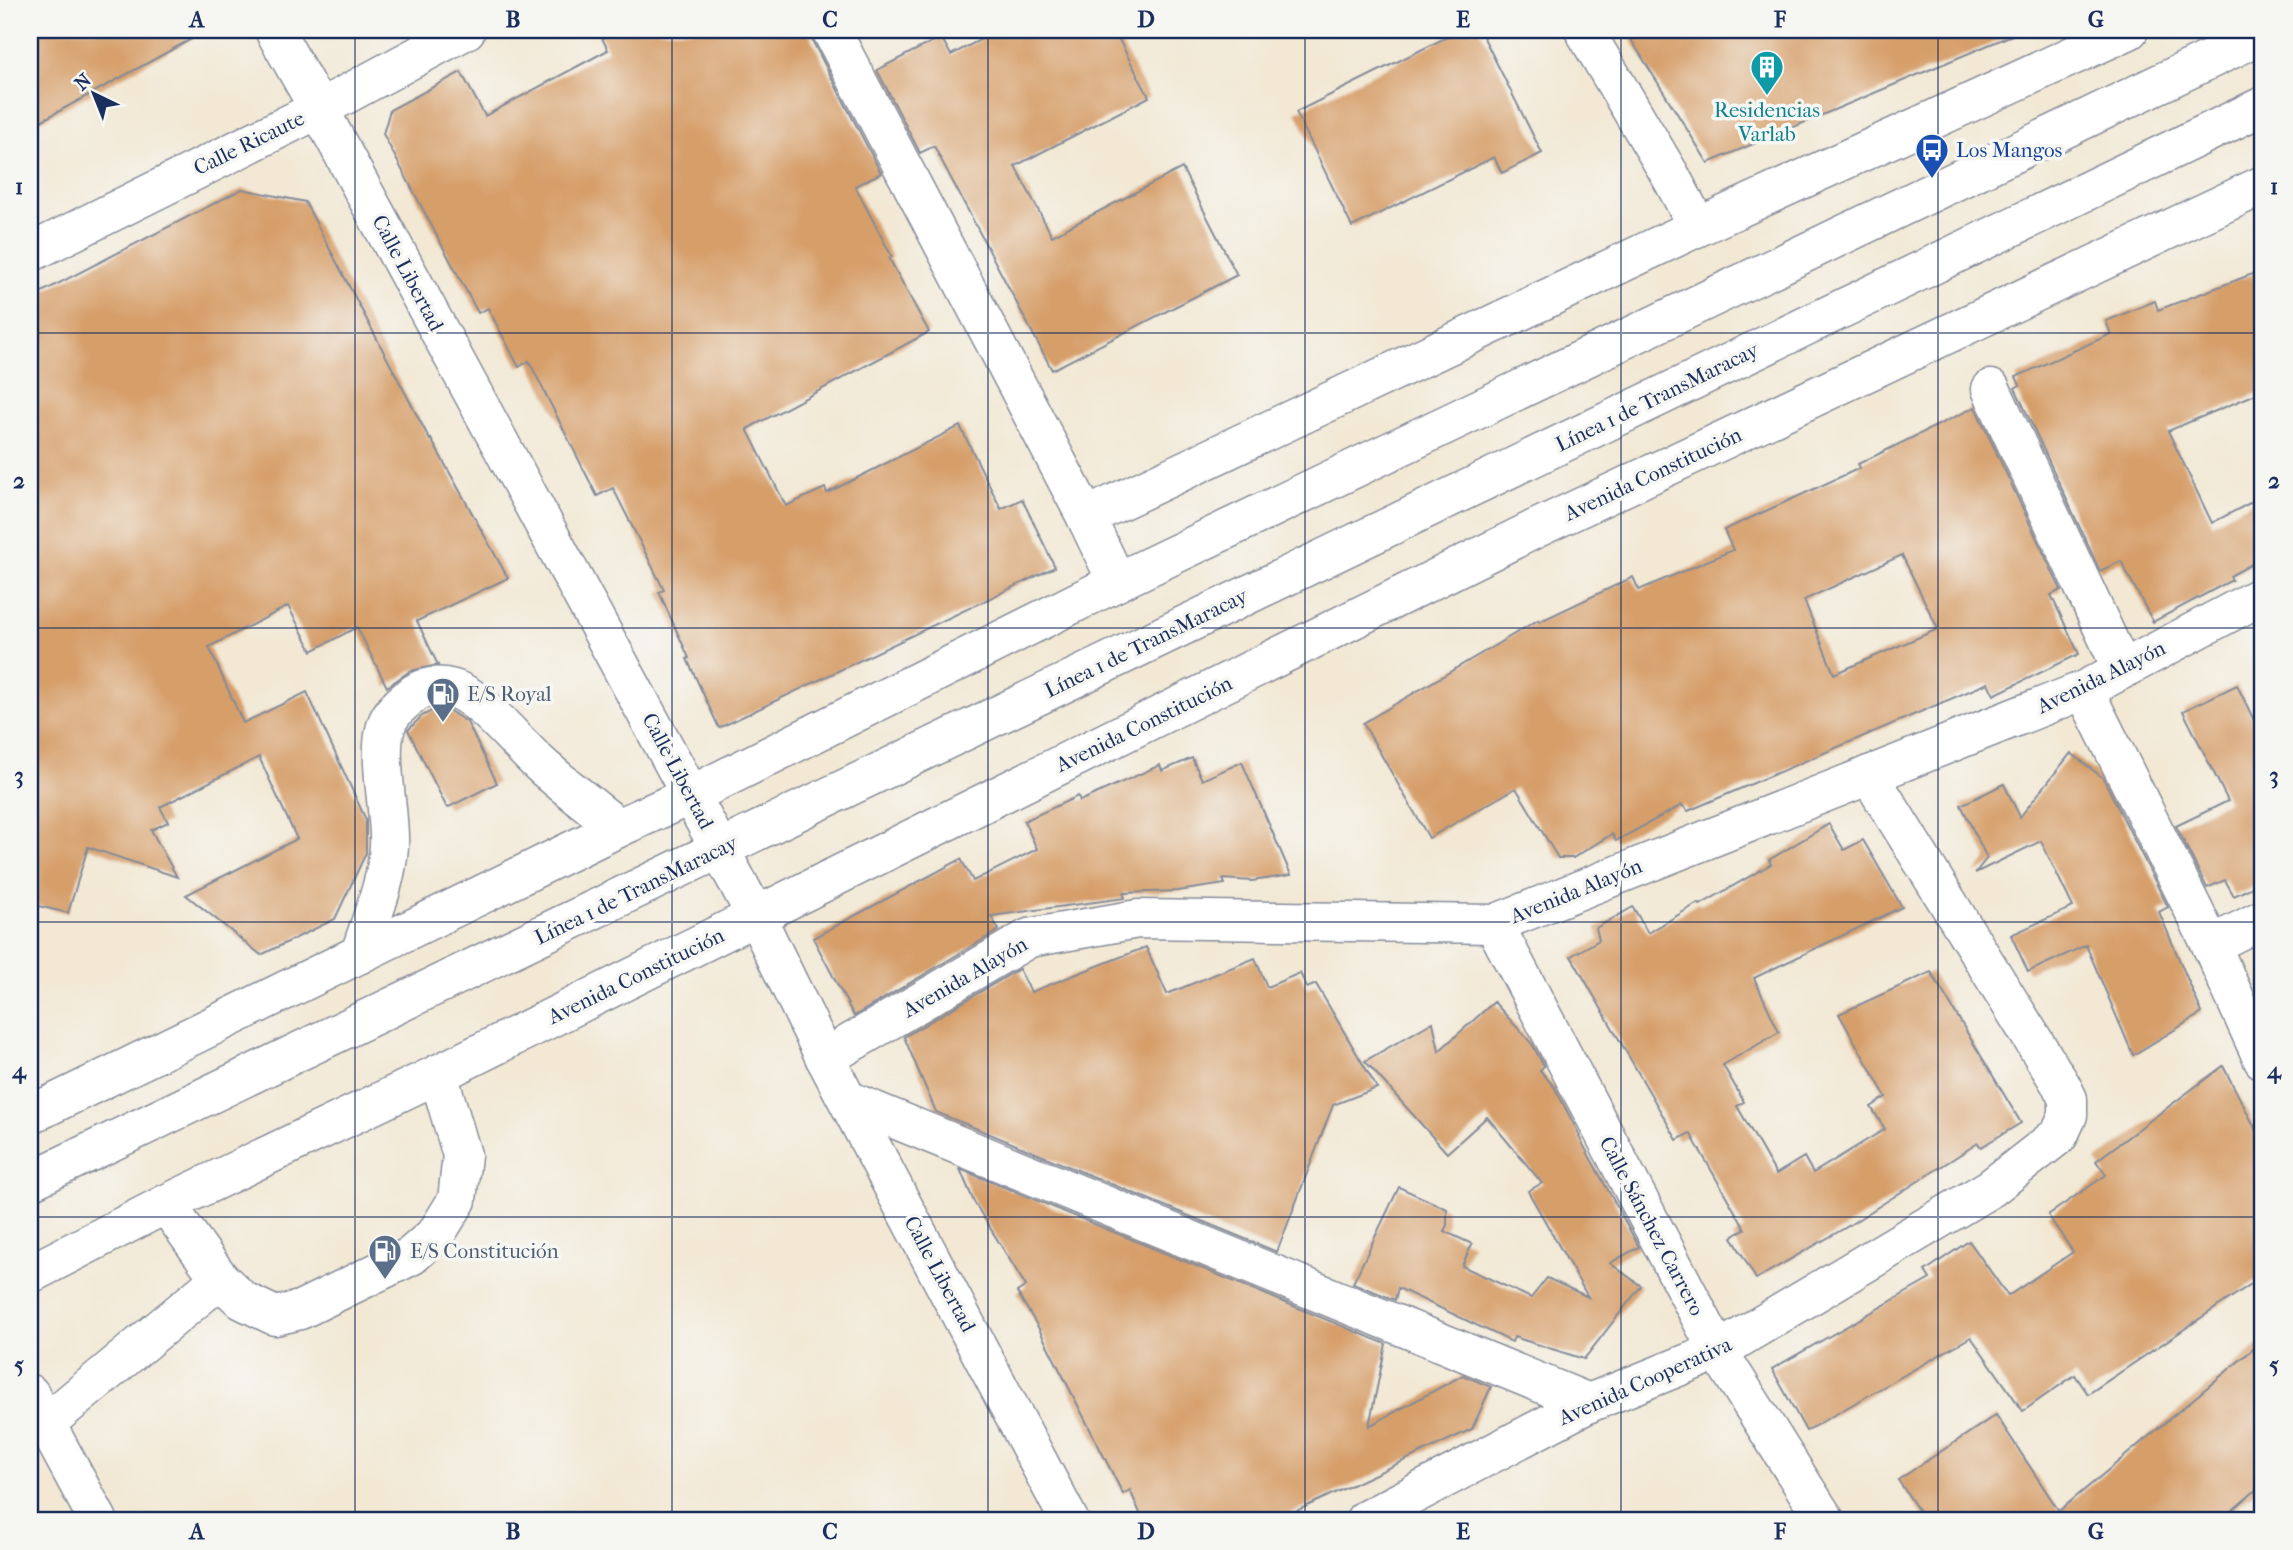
<svg xmlns="http://www.w3.org/2000/svg" width="2293" height="1550" font-family="'IM FELL French Canon',serif">
<style>
.building{fill:#d69e69;fill-rule:evenodd}
.lines{fill:none;stroke-linecap:round;stroke-linejoin:round}
.minor-casing{stroke:#868c99;stroke-width:41}
.minor{stroke:#fff;stroke-width:38}
.grid{fill:none;stroke:#1b2f5e;stroke-width:2;stroke-opacity:0.55}
.labels{text-anchor:middle;stroke-width:7;stroke-linejoin:round;paint-order:stroke}
.culture-label{font-size:21px;fill:#0d838f;stroke:#f6f6f2}
.street-label{font-size:21px;fill:#1b2f5e;stroke:#f6f6f2}
.transit-label{font-size:21px;fill:#164399;stroke:#f6f6f2;text-anchor:start}
.service-label{font-size:21px;fill:#4e5e75;stroke:#f6f6f2;text-anchor:start}
.neatline{fill:none;stroke:#1b2f5e;stroke-width:2.5}
.grid-label{font-size:23px;text-anchor:middle;font-weight:bold;fill:#1b2f5e}
</style>
<rect width="100%" height="100%" fill="#f6f6f2"/>
<filter id="ink" filterUnits="userSpaceOnUse"><feTurbulence type="fractalNoise" baseFrequency=".0143" numOctaves="2"/><feDisplacementMap in="SourceGraphic" scale="14" xChannelSelector="R" yChannelSelector="G"/><feConvolveMatrix kernelMatrix="1 2 1 2 8 2 1 2 1" color-interpolation-filters="sRGB"/></filter>
<filter id="wash" filterUnits="userSpaceOnUse"><feTurbulence type="fractalNoise" baseFrequency=".00686" numOctaves="4" result="noise"/><feDisplacementMap in="SourceGraphic" scale="28" xChannelSelector="R" yChannelSelector="G"/><feGaussianBlur stdDeviation="1.57" result="paint"/><feColorMatrix in="noise" values="0 0 0 0 0 0 0 0 0 0 0 0 0 0 0 0 0 1.4 0 .05"/><feComposite in="paint" operator="in"/></filter>
<g filter="url(#wash)">
<rect width="100%" height="100%" fill="#f2e8d4"/>
<g id="blocks">
<g class="building">
<path d="M30,30H208L30,127Z"/>
<path d="M598,30H809L812,40L881,173L855,186L892,257L889,258L929,332L747,429L786,506L825,488L827,493L960,426L1001,509L1022,499L1055,567L719,728L687,659L689,658L659,592L664,590L613,488L597,496L529,361L519,367L488,308L478,313L383,134L390,110L461,72L485,116L608,50Z"/>
<path d="M999,30H1114L1149,97L1015,166L1052,236L1182,168L1237,275L1052,370L934,146L920,153L877,70L941,37L951,55Z"/>
<path d="M1461,30H1480L1542,153L1502,173L1494,157L1352,227L1296,112Z"/>
<path d="M1625,30H2024L1708,163Z"/>
<path d="M242,189L305,202L430,440L431,439L508,578L417,621L438,665L410,671L387,687L357,627L312,651L288,606L209,647L243,723L307,692L366,820V853L335,919L261,955L186,895L297,839L259,757L160,807L168,822L151,830L177,877L88,847L68,913L30,904V298Z"/>
<path d="M2263,270V391L2168,431L2212,523L2263,496V558L2230,576L2232,580L2153,622L2121,561L2100,571L2015,388L2020,385L2016,377L2111,334L2106,321L2155,301L2158,310Z"/>
<path d="M1975,407L2061,590L2051,595L2079,654L1994,695L1988,683L1688,811L1682,805L1616,841L1612,834L1573,858H1558L1516,788L1429,838L1363,723L1538,620L1539,622L1633,577L1639,590L1733,550L1724,530L1860,468L1858,464ZM1902,555L1938,629L1834,674L1804,600Z"/>
<path d="M2237,685L2263,739V882L2234,896L2225,880L2207,888L2176,826L2228,801L2183,711Z"/>
<path d="M435,709L448,710L467,722L497,783L447,808L408,730L422,716Z"/>
<path d="M2071,753L2103,778L2168,907L2159,912L2202,1013L2133,1055L2086,945L2028,972L2011,935L2073,907L2041,841L1975,873L1987,858L1961,805L2004,784L2020,817Z"/>
<path d="M1192,758L1202,780L1242,762L1291,875L1252,881L1223,879L1225,884L1178,891L1123,893L1125,898L991,916L999,930L854,1016L813,938L961,859L973,881L1037,849L1024,821L1078,796L1080,801L1160,765L1162,771Z"/>
<path d="M1829,824L1844,850L1863,840L1902,907L1754,978L1779,1032L1723,1065L1744,1102L1737,1106L1776,1174L1804,1157L1813,1173L1885,1129L1871,1107L1886,1097L1839,1014L1931,972L2021,1123L1981,1147L1978,1143L1845,1228L1756,1279L1732,1237L1745,1229L1690,1133L1677,1140L1571,956L1599,940L1596,928L1633,907L1648,933L1698,903L1700,905L1771,864L1769,860Z"/>
<path d="M1146,947L1167,994L1255,958L1267,987L1300,973L1307,988L1316,984L1377,1088L1333,1105L1277,1252L936,1112L904,1037L1019,969L1031,992Z"/>
<path d="M1494,1002L1532,1044L1544,1066L1540,1070L1555,1088L1580,1136L1579,1137L1639,1247L1610,1263L1641,1286L1584,1359L1514,1337L1512,1342L1398,1288L1395,1300L1353,1283L1399,1187L1447,1209V1225L1444,1231L1472,1244L1462,1266L1531,1298L1547,1278L1588,1297L1528,1191L1542,1183L1487,1117L1447,1153L1365,1061L1433,1022L1439,1051Z"/>
<path d="M2223,1066L2263,1143V1276L2088,1394L2075,1375L2023,1411L1971,1337L1806,1431L1772,1369L1930,1279L1925,1271L1969,1241L2008,1296L2073,1252L2048,1215L2106,1175L2096,1161Z"/>
<path d="M960,1169L1386,1344L1369,1426L1463,1375L1491,1387L1472,1429L1277,1520H1143L1130,1490L1123,1494L1038,1327L1017,1292L1026,1286L974,1202Z"/>
<path d="M2263,1341V1484L2221,1520H1925L1898,1480L1996,1415L2059,1511Z"/>
</g>
</g>
</g>
<g filter="url(#ink)">
<use href="#blocks" fill-opacity="0" stroke="#868c99" stroke-width="2"/>
<g class="lines">
<defs>
<g id="minor">
<path d="M274,30L319,109L756,916L825,1058L1069,1520"/>
<path d="M831,30L1086,517L1117,582"/>
<path d="M1584,30L1670,175L1698,227"/>
<path d="M30,253L319,109L466,30"/>
<path d="M1991,389L2122,669"/>
<path d="M1086,517L1698,227L2129,30"/>
<path d="M2084,690L2211,945L2263,1060"/>
<path d="M1494,924L1718,1351L1825,1520"/>
<path d="M2211,945L2263,919"/>
<path d="M360,954C371,919 387,882 389,846C391,812 374,747 389,719C395,708 406,700 415,693C429,684 447,685 461,692C486,704 518,744 540,764C564,786 592,806 618,828"/>
<path d="M825,1058L1029,938L1138,919L1494,924L2084,690L2263,595"/>
<path d="M848,1100L1589,1403"/>
<path d="M30,1115L618,828L691,795L1117,582L2263,34"/>
<path d="M30,1181L2263,106"/>
<path d="M166,1204L220,1279L242,1300L275,1316L300,1310L411,1256L436,1234L457,1200L462,1155L438,1074"/>
<path d="M30,1274L166,1204L438,1074L1535,529L2263,185"/>
<path d="M30,1394L98,1520"/>
<path d="M46,1423L220,1279"/>
<path d="M1365,1520L1589,1403L1718,1351L1991,1188L2059,1135L2068,1115V1099L2061,1085L1869,775"/>
</g>
</defs>
<use href="#minor" class="minor-casing"/>
<use href="#minor" class="minor"/>
</g>
</g>
<path class="grid" d="M355,30V1520M672,30V1520M988,30V1520M1305,30V1520M1621,30V1520M1938,30V1520M30,333H2263M30,628H2263M30,922H2263M30,1217H2263"/>
<defs>
<symbol id="building-pin" viewBox="-11 -11 22 30"><path d="M0 17L-7.5 6A9.5 9.5 0 1 1 7.5 6Z" fill="#0f9aa8" stroke="#f6f6f2"/><path d="M-4-6H4V6H1V3H-1V6H-4ZM-2.5-4.3h1.7v1.8h-1.7ZM.8-4.3h1.7v1.8H.8ZM-2.5-1h1.7V.8h-1.7ZM.8-1h1.7V.8H.8Z" fill="#fff"/></symbol>
<symbol id="bus-pin" viewBox="-11 -11 22 30"><path d="M0 17L-7.5 6A9.5 9.5 0 1 1 7.5 6Z" fill="#1a4fb4" stroke="#f6f6f2"/><path d="M-5-6H5V4H4V6H2V4H-2V6H-4V4H-5ZM-3.5-4V0h7V-4ZM-3.5 1.2v1.5H-2V1.2ZM2 1.2v1.5H3.5V1.2Z" fill="#fff"/></symbol>
<symbol id="fuel-pin" viewBox="-11 -11 22 30"><path d="M0 17L-7.5 6A9.5 9.5 0 1 1 7.5 6Z" fill="#5c6f8a" stroke="#f6f6f2"/><path d="M-5.5-6h7V0h2V4h1.3V-2.5L3-4.5l.8-.8L6-3V5H2.5V1h-1V6h-7ZM-4.2-4.7v3.2H.2V-4.7Z" fill="#fff"/></symbol>
</defs>
<g fill-rule="evenodd">
<use href="#building-pin" x="1748" y="48" width="38" height="52"/>
<use href="#bus-pin" x="1913" y="131" width="38" height="52"/>
<use href="#fuel-pin" x="424" y="675" width="38" height="52"/>
<use href="#fuel-pin" x="366" y="1232" width="38" height="52"/>
</g>
<g class="labels">
<g class="culture-label">
<text x="1767" y="117">Residencias<tspan x="1767" dy="24">Varlab</tspan></text>
</g>
<g class="street-label">
<text transform="translate(249 143) rotate(-26)" y="7">Calle Ricaute</text>
<text transform="translate(408 273) rotate(62)" y="7">Calle Libertad</text>
<text transform="translate(1657 397) rotate(-26)" y="7">Línea 1 de TransMaracay</text>
<text transform="translate(1653 474) rotate(-25)" y="7">Avenida Constitución</text>
<text transform="translate(1146 643) rotate(-26)" y="7">Línea 1 de TransMaracay</text>
<text transform="translate(2101 677) rotate(-26)" y="7">Avenida Alayón</text>
<text transform="translate(1144 724) rotate(-26)" y="7">Avenida Constitución</text>
<text transform="translate(678 771) rotate(62)" y="7">Calle Libertad</text>
<text transform="translate(636 890) rotate(-26)" y="7">Línea 1 de TransMaracay</text>
<text transform="translate(1576 891) rotate(-22)" y="7">Avenida Alayón</text>
<text transform="translate(636 976) rotate(-26)" y="7">Avenida Constitución</text>
<text transform="translate(965 977) rotate(-30)" y="7">Avenida Alayón</text>
<text transform="translate(1652 1226) rotate(62)" y="7">Calle Sánchez Carrero</text>
<text transform="translate(940 1274) rotate(62)" y="7">Calle Libertad</text>
<text transform="translate(1645 1381) rotate(-24)" y="7">Avenida Cooperativa</text>
</g>
<g class="transit-label">
<text x="1956" y="157">Los Mangos</text>
</g>
<g class="service-label">
<text x="467" y="701">E/S Royal</text>
<text x="410" y="1258">E/S Constitución</text>
</g>
</g>
<rect width="2293" height="1550" fill="none" stroke="#f6f6f2" stroke-width="77"/>
<g transform="translate(94 94) rotate(317)" stroke="#f6f6f2" stroke-width="5" paint-order="stroke">
<path d="M0-5L12 26L0 18L-12 26Z" fill="#1b2f5e"/>
<text y="-10" font-size="19" font-weight="bold" text-anchor="middle" fill="#1b2f5e">N</text>
</g>
<rect x="38" y="38" width="2216" height="1474" class="neatline"/>
<g class="grid-label">
<text x="197" y="27">A</text>
<text x="513" y="27">B</text>
<text x="830" y="27">C</text>
<text x="1146" y="27">D</text>
<text x="1463" y="27">E</text>
<text x="1780" y="27">F</text>
<text x="2096" y="27">G</text>
<text x="19" y="194">1</text>
<text x="2274" y="194">1</text>
<text x="19" y="488">2</text>
<text x="2274" y="488">2</text>
<text x="19" y="783">3</text>
<text x="2274" y="783">3</text>
<text x="19" y="1078">4</text>
<text x="2274" y="1078">4</text>
<text x="19" y="1372">5</text>
<text x="2274" y="1372">5</text>
<text x="197" y="1539">A</text>
<text x="513" y="1539">B</text>
<text x="830" y="1539">C</text>
<text x="1146" y="1539">D</text>
<text x="1463" y="1539">E</text>
<text x="1780" y="1539">F</text>
<text x="2096" y="1539">G</text>
</g>
</svg>
